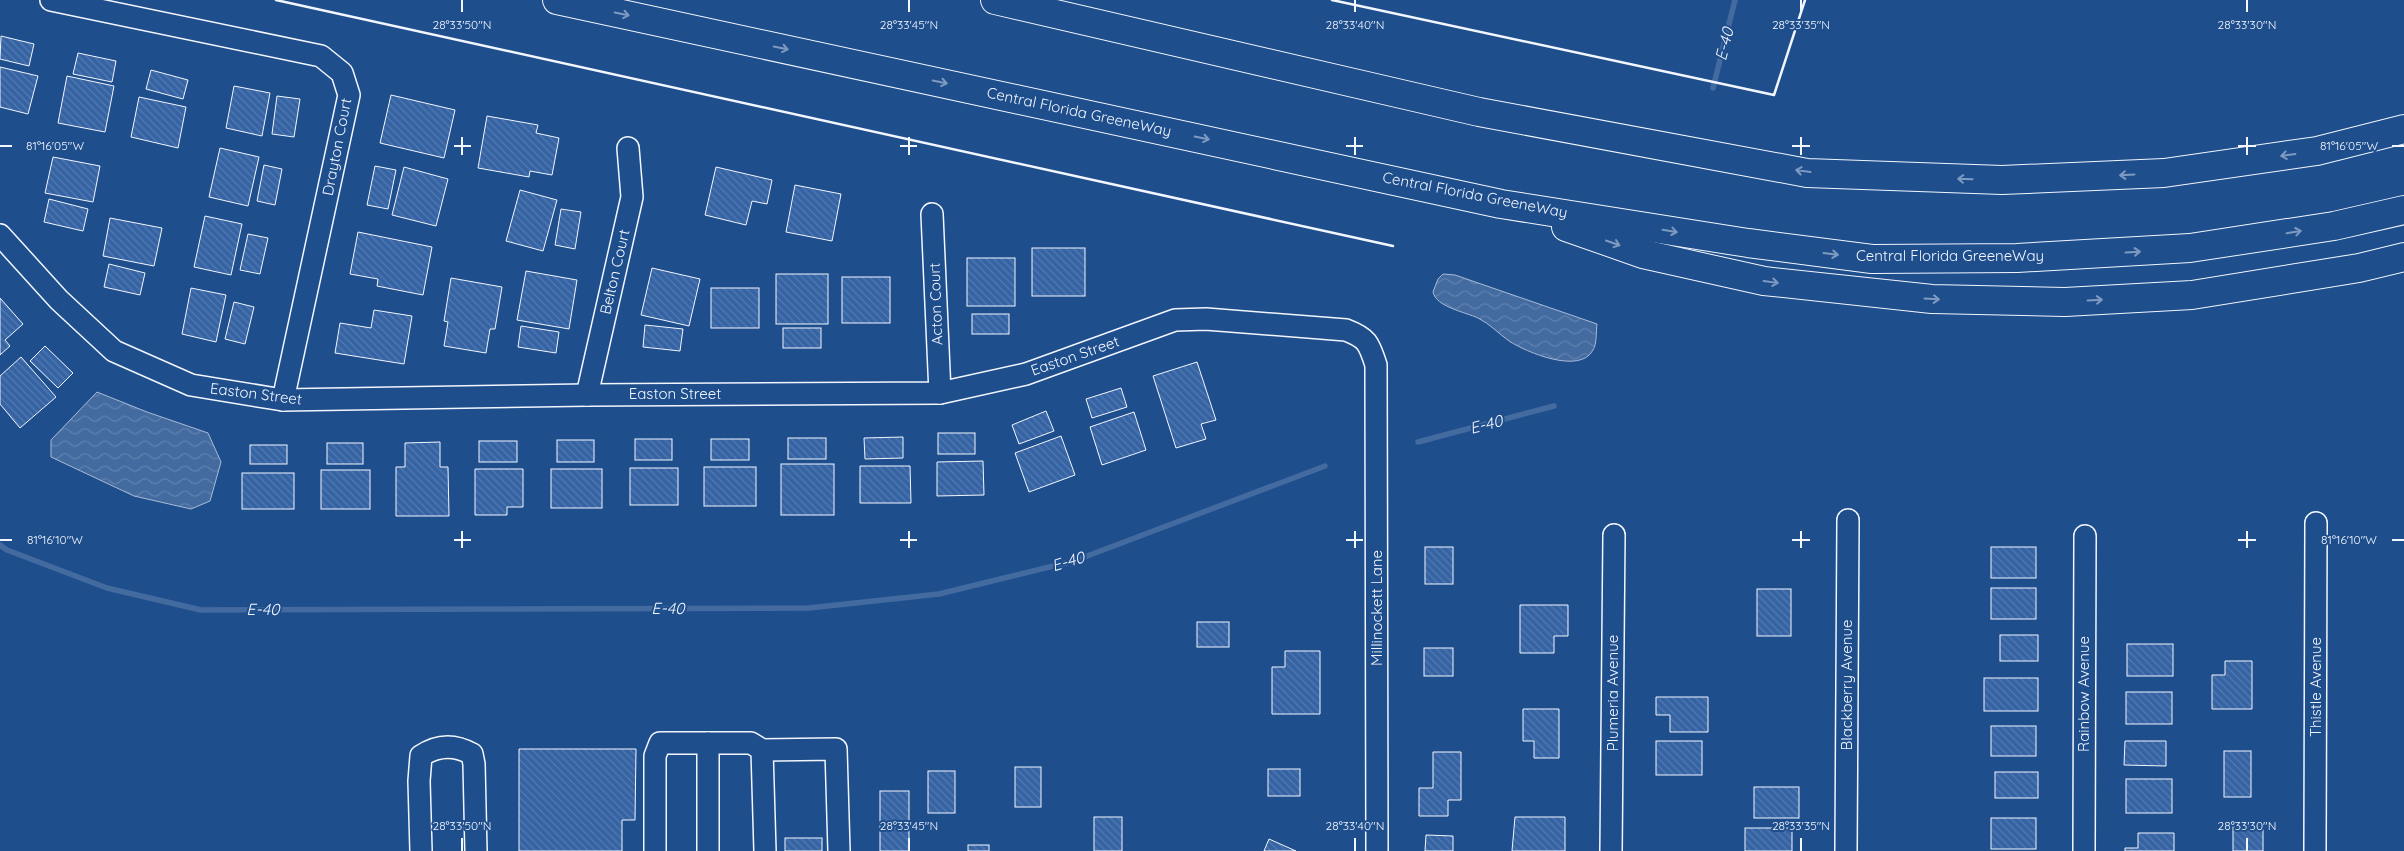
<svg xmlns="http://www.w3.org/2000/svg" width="2404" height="851" font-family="Quicksand,sans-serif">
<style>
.water{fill:url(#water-waves);stroke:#a8bbd7}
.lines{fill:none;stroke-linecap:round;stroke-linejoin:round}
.stream{stroke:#446ba0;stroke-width:5.5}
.building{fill:url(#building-back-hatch);stroke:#f2f6ff}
.minor-casing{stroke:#f2f6ff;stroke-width:24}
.highway-casing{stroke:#f2f6ff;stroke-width:30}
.minor{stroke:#1f4e8c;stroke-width:21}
.highway{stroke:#1f4e8c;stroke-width:28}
.wall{stroke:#f2f6ff;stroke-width:2.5}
.oneway{stroke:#7e9ac0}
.ticks{fill:none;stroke:#f2f6ff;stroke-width:2}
.labels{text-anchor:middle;stroke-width:4;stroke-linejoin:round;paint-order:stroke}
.street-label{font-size:15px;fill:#f2f6ff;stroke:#1f4e8c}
.water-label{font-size:16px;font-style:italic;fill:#f2f6ff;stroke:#1f4e8c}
.ticks-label{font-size:12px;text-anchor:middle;fill:#f2f6ff;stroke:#1f4e8c;stroke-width:4;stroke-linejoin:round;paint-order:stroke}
</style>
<defs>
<pattern id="water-waves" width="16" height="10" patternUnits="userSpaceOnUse" patternTransform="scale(1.25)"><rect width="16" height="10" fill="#446ba0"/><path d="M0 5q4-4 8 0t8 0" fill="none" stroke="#5f81ae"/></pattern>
<pattern id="building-back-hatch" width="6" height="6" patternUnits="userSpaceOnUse" patternTransform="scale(1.25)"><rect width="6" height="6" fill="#3563a3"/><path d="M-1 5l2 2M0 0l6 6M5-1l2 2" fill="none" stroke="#537ab1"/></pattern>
</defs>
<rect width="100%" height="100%" fill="#1f4e8c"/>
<g class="water">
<path d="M1443,274L1455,275L1597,324C1596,331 1597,344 1593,350C1580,375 1526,352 1509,341C1498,333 1490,324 1478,318C1465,312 1436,307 1433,292L1438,279Z"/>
<path d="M97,392L147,412L208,433L221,462L210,501L191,509L134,496L51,457V440Z"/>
</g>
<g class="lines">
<g class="stream">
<path d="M1713,88L1735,0"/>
<path d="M1418,442L1554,406"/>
<path d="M0,545L7,550L107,588L201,610L809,608L939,594L1074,561L1325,466"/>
</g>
</g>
<g class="building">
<path d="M1,36L34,44L29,66L0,59Z"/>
<path d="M78,53L116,61L112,82L73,74Z"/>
<path d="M0,67L38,76L28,114L0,107Z"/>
<path d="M151,70L188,80L183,99L146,89Z"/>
<path d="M67,76L114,86L105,132L58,123Z"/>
<path d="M234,86L270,93L262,136L226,128Z"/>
<path d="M391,95L455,110L444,158L380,143Z"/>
<path d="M277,96L300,99L294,137L272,134Z"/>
<path d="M139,97L186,107L178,148L131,137Z"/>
<path d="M487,116L538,125L536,133L559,138L552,175L530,171L529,177L478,168Z"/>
<path d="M220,148L259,157L248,206L209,197Z"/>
<path d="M53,157L100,166L93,202L45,193Z"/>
<path d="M264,165L282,169L275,205L257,201Z"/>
<path d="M375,166L396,170L388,209L367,205Z"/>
<path d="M404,167L448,179L436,226L392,215Z"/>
<path d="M716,167L772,180L767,204L752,201L746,225L705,215Z"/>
<path d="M795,185L841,194L832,241L786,232Z"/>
<path d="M520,190L557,200L543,251L506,241Z"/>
<path d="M49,199L88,209L83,231L44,222Z"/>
<path d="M561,209L581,212L575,249L555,245Z"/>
<path d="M205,216L242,224L231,275L194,267Z"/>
<path d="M110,218L162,228L154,266L103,256Z"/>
<path d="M358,232L432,247L423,295L377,286L378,279L350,274Z"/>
<path d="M248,234L268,238L260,274L240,270Z"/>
<rect x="1032" y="248" width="53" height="48"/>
<rect x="967" y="258" width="48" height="48"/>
<path d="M109,264L145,273L140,295L104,287Z"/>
<path d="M652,268L700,279L689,326L641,315Z"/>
<path d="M526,271L577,280L569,329L517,320Z"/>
<rect x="776" y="274" width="52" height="50"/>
<rect x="842" y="277" width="48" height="46"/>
<path d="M451,278L502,287L495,329H490L486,353L444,346L448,322L444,321Z"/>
<path d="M191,288L226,295L216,342L182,334Z"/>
<rect x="711" y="288" width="48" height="40"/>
<path d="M0,298L23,324L5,340L10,346L0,355Z"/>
<path d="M234,302L254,307L245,344L225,339Z"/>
<path d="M374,310L412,316L404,364L335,353L340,323L371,328Z"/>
<rect x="972" y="314" width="37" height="20"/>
<path d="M645,325L683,329L680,351L643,347Z"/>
<path d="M521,326L559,332L556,353L518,347Z"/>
<rect x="783" y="328" width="38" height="20"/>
<path d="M45,346L73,373L58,388L30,361Z"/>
<path d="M21,357L56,397L20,428L0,404V376Z"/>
<path d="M1197,362L1216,420L1201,424L1206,439L1176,448L1153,376Z"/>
<path d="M1121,388L1127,407L1092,418L1086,399Z"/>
<path d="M1046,411L1054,431L1019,444L1012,425Z"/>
<path d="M1134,412L1146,450L1102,465L1090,427Z"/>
<rect x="938" y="433" width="37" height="21"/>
<path d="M1061,436L1075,475L1029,492L1015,453Z"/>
<path d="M903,437V458L865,459L864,438Z"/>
<rect x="788" y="438" width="38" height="21"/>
<rect x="635" y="439" width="37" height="21"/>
<rect x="711" y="439" width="38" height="21"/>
<rect x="557" y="440" width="37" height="22"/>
<rect x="479" y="441" width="38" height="21"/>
<path d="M440,442V467H448L449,516H396V467H405V443Z"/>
<rect x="327" y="443" width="36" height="21"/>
<rect x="250" y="445" width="37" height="19"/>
<path d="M983,461L984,495L937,496V462Z"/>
<rect x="781" y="464" width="53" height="51"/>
<path d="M860,466H910L911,503H860Z"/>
<rect x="704" y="467" width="52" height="39"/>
<rect x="630" y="468" width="48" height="37"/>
<path d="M475,469H523V507H507V515H475Z"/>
<rect x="551" y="469" width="51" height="39"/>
<rect x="321" y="470" width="49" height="39"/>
<rect x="242" y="473" width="52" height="36"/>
<rect x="1425" y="547" width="28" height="37"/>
<rect x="1991" y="547" width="45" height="31"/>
<rect x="1991" y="588" width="45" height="31"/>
<rect x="1757" y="589" width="34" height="47"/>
<path d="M1520,605H1568V636H1554V653H1520Z"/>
<rect x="1197" y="622" width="32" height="25"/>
<rect x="2000" y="635" width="38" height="26"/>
<rect x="2127" y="644" width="46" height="32"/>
<rect x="1424" y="648" width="29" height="28"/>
<path d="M1285,651H1320V714H1272V667H1285Z"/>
<path d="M2225,661H2252V709H2212V675H2225Z"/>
<rect x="1984" y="678" width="54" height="33"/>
<rect x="2126" y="692" width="46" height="32"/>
<path d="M1656,697H1708V732H1670V715H1656Z"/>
<path d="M1523,709H1559V758H1534V741H1523Z"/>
<rect x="1991" y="726" width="45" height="30"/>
<rect x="1656" y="741" width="46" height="34"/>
<path d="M2125,741H2166V766L2124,765Z"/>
<path d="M519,749H636L635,820H622V851H519Z"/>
<rect x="2224" y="751" width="27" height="46"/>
<path d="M1433,752H1461V800H1448V816H1419V788H1433Z"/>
<rect x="1015" y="767" width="26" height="40"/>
<rect x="1268" y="769" width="32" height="27"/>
<rect x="928" y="771" width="27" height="42"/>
<rect x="1995" y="772" width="43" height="26"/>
<rect x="2126" y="779" width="46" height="34"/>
<rect x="1754" y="787" width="45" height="31"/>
<rect x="880" y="791" width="29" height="60"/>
<rect x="1094" y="817" width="28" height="34"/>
<path d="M1515,817H1565V851H1512Z"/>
<rect x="1991" y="818" width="45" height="31"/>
<rect x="2233" y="826" width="30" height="25"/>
<rect x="1745" y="828" width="47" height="23"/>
<path d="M2138,833H2174V851H2125V848H2138Z"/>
<path d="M1426,835L1453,836V851H1425Z"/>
<rect x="785" y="838" width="37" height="13"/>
<path d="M1269,839L1296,851H1264Z"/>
<rect x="968" y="845" width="21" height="6"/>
</g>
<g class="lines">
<defs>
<g id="minor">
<path d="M51,0L321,56L342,73L349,95L283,400"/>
<path d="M932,214L940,393"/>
<path d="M0,235L59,300L114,351L191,385L283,400L587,395L940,393L1026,374L1175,320L1206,319L1346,330C1367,338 1369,343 1376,365L1377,851"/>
<path d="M587,395L632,197L628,148"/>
<path d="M708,743V851"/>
<path d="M762,750L836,749L839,851"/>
<path d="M421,851L419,781L421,756C437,745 454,744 472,754L474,764L476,851"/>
<path d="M655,851V756L660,743H751L762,750L765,851"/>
<path d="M1611,851L1614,535"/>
<path d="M1846,851L1848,520"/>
<path d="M2084,851L2085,536"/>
<path d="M2315,851L2316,523"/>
</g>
<g id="highway">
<path d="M557,0L1501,204L1748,243L1872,259L2017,258L2190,248L2334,226L2404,210"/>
<path d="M995,0L1479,112L1807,173L2002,180L2164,173L2317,151L2404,129"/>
<path d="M1566,227L1643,254L1764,281L1932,299L2065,302L2192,295L2359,268L2404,257"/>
</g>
</defs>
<use href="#minor" class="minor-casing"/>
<use href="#highway" class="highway-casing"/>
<use href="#minor" class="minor"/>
<use href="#highway" class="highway"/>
<g class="wall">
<path d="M276,0L1393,246"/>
<path d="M1332,0L1774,95L1805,0"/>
</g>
</g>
<defs><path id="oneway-shaft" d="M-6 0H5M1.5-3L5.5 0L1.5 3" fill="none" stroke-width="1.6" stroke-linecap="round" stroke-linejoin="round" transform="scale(1.25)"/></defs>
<g class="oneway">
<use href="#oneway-shaft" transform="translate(622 14) rotate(12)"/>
<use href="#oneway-shaft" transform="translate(781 48) rotate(12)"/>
<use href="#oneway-shaft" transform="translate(940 82) rotate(12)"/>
<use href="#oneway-shaft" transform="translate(1202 138) rotate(12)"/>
<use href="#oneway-shaft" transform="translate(2288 155) rotate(172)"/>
<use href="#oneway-shaft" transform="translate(1803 171) rotate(-172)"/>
<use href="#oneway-shaft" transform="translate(2127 175) rotate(177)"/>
<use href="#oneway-shaft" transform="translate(1965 179) rotate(-178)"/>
<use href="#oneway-shaft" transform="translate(1670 231) rotate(9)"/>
<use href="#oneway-shaft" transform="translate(2294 232) rotate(-9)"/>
<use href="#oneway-shaft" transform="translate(1613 243) rotate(19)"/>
<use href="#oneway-shaft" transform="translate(2133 252) rotate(-3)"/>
<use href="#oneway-shaft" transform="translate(1831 254) rotate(7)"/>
<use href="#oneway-shaft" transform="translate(1771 282) rotate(8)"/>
<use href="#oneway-shaft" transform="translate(1932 299) rotate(3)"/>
<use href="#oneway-shaft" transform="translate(2095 300) rotate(-3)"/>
</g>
<path class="ticks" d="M462,0V12M909,0V12M1355,0V12M1801,0V12M2247,0V12M462,137V155M909,137V155M1355,137V155M1801,137V155M2247,137V155M0,146H12M454,146H471M900,146H917M1346,146H1363M1792,146H1810M2238,146H2256M2392,146H2404M462,531V548M909,531V548M1355,531V548M1801,531V548M2247,531V548M0,540H12M454,540H471M900,540H917M1346,540H1363M1792,540H1810M2238,540H2256M2392,540H2404M462,838V851M909,838V851M1355,838V851M1801,838V851M2247,838V851"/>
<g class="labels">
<g class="street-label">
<text transform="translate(1079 112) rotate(12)" y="5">Central Florida GreeneWay</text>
<text transform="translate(337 147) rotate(-79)" y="5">Drayton Court</text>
<text transform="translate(1475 195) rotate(11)" y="5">Central Florida GreeneWay</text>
<text x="1950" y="261">Central Florida GreeneWay</text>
<text transform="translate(615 272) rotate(-77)" y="5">Belton Court</text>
<text transform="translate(936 304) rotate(-92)" y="5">Acton Court</text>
<text transform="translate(1075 356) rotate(-19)" y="5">Easton Street</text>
<text transform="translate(256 394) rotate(7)" y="5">Easton Street</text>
<text x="675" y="399">Easton Street</text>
<text transform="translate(1377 608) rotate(-90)" y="5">Millinockett Lane</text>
<text transform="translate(1847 685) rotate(-90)" y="5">Blackberry Avenue</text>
<text transform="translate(2316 687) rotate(-90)" y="5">Thistle Avenue</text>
<text transform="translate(1613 693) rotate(-90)" y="5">Plumeria Avenue</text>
<text transform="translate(2084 694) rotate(-90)" y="5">Rainbow Avenue</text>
</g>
<g class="water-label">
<text transform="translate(1724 44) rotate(-76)" y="6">E-40</text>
<text transform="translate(1486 424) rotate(-15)" y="6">E-40</text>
<text transform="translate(1068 561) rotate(-17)" y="6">E-40</text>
<text x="668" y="614">E-40</text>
<text x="263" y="615">E-40</text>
</g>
</g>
<g class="ticks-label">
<text x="462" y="29">28°33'50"N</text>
<text x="909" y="29">28°33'45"N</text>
<text x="1355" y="29">28°33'40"N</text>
<text x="1801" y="29">28°33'35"N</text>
<text x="2247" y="29">28°33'30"N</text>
<text x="2349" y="150">81°16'05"W</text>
<text x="55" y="150">81°16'05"W</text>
<text x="2349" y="544">81°16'10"W</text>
<text x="55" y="544">81°16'10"W</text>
<text x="462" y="830">28°33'50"N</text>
<text x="909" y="830">28°33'45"N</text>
<text x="1355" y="830">28°33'40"N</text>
<text x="1801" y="830">28°33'35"N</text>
<text x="2247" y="830">28°33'30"N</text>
</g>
</svg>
